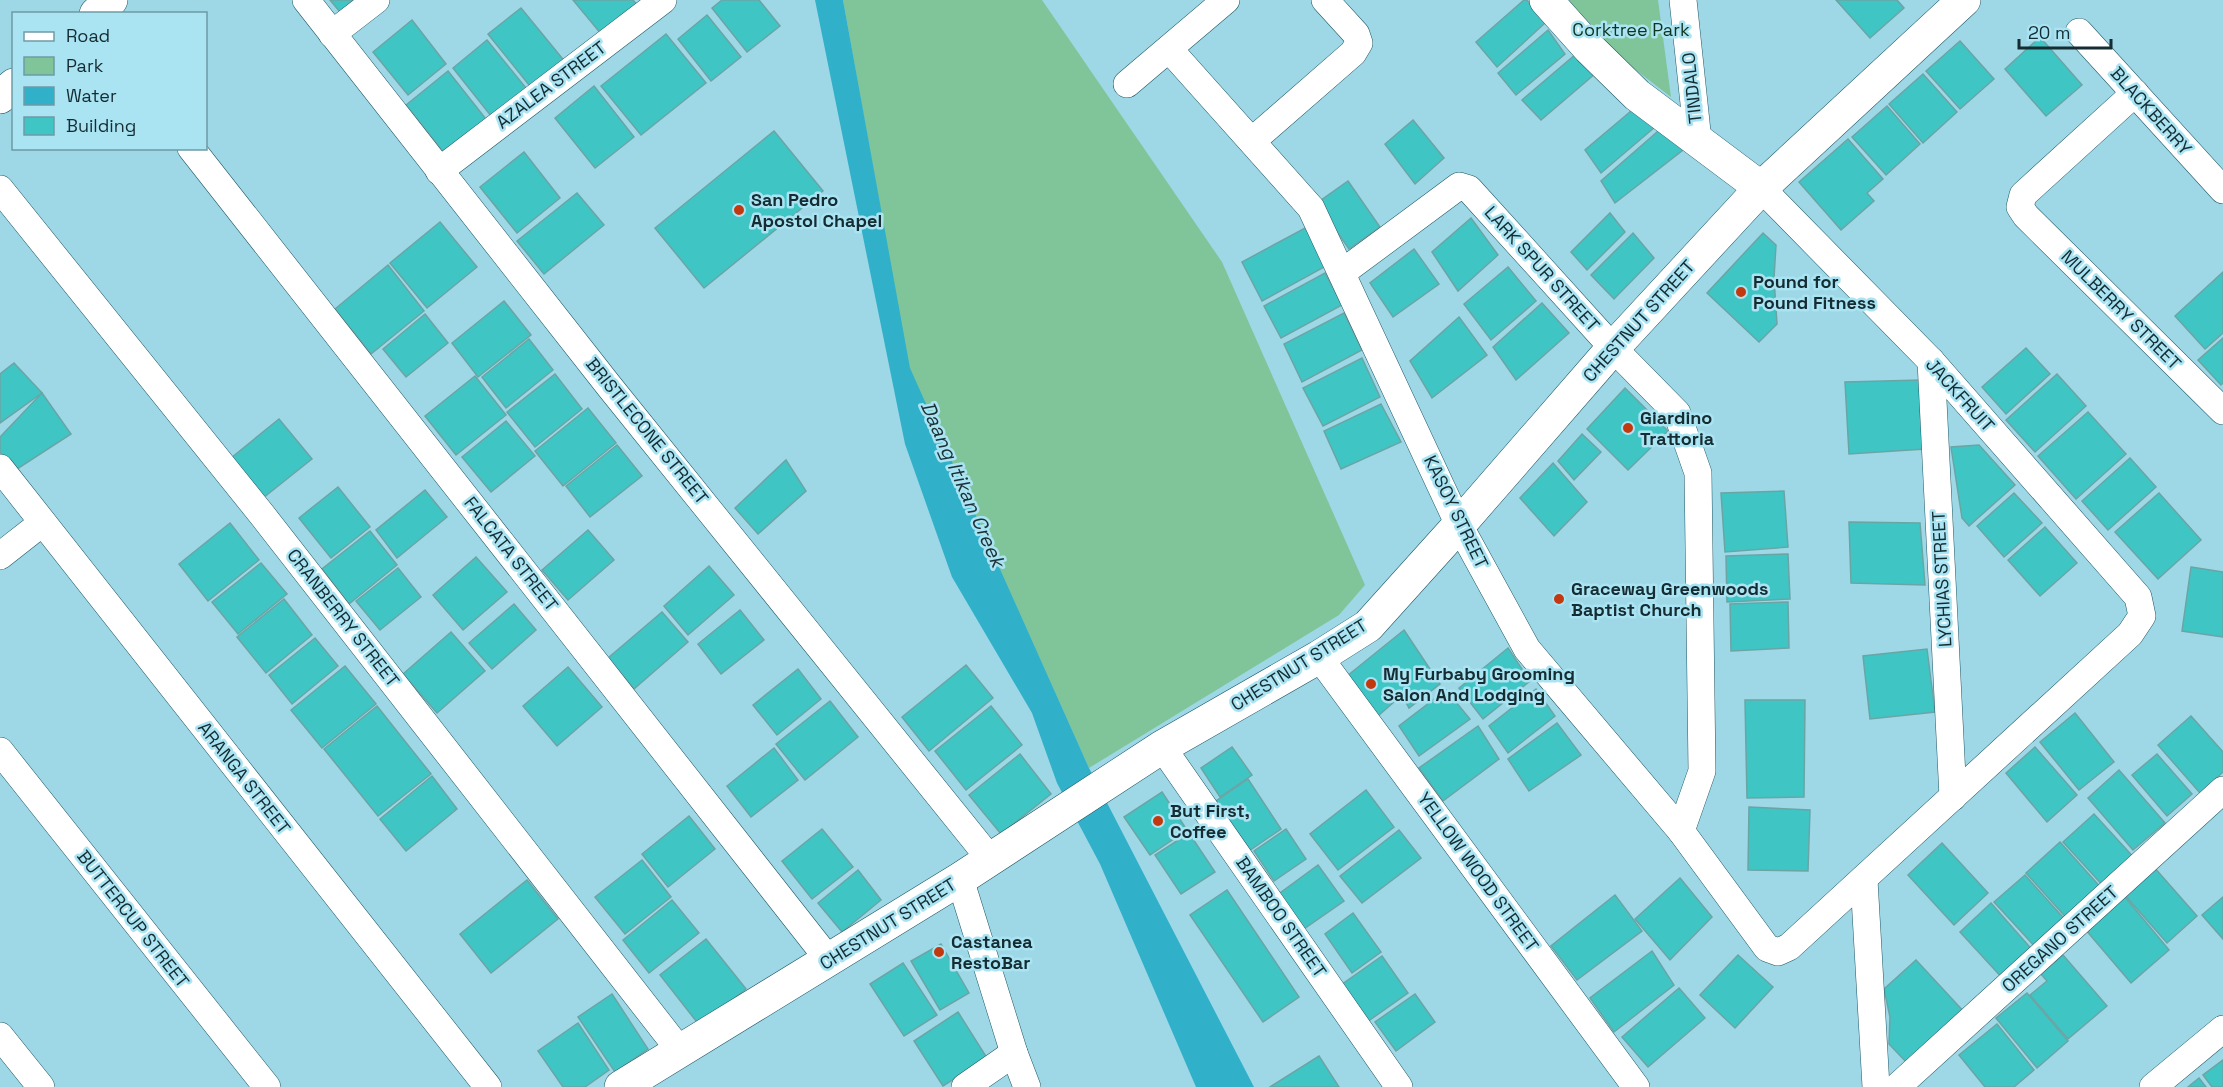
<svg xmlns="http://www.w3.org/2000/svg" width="2223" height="1087" font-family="'Space Grotesk',sans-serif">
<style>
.green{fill:#80c599}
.water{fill:#31b0ca}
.building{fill:#40c5c5;stroke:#6aa5a5;stroke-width:1.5}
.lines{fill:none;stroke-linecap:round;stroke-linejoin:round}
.street-casing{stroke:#1f5966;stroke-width:28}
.secondary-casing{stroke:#1f5966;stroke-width:34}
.street{stroke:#fff;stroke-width:27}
.secondary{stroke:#fff;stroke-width:33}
.poi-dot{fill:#c23910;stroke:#aae4f3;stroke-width:2}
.labels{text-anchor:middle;stroke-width:5;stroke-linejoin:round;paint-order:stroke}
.park-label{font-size:18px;fill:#0f341f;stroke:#aae4f3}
.street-label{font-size:18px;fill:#142c32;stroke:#aae4f3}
.poi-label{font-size:18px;font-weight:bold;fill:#142c32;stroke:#aae4f3;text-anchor:start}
.water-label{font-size:20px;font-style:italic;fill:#1c3137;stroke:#aae4f3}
</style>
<rect width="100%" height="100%" fill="#9ed7e6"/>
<g class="green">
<path d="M843,0H1042L1222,262L1365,585L1339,615L1089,768L909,368Z"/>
<path d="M1559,0H1658L1671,97L1594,38Z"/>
</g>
<path class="water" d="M815,0H843L910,368L1089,768L1254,1087H1196L1100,864L1057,783L1032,713L952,577L905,444Z"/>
<g class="building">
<path d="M330,0H354L340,12Z"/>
<path d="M573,0H633L638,6L602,35Z"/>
<path d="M722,0H759L780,26L747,52L712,8Z"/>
<path d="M1524,0H1527L1545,23L1497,67L1476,42Z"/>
<path d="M1836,0H1897L1904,8L1870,38Z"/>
<path d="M521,8L566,63L533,90L488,34Z"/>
<path d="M707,15L741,57L711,81L678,39Z"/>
<path d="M412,20L446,64L408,95L373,52Z"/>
<path d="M1548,30L1565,54L1516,95L1498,73Z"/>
<path d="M666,34L706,83L641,135L601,86Z"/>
<path d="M2040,37L2082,85L2046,116L2005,69Z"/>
<path d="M487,40L530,93L495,121L453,68Z"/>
<path d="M1960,41L1994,79L1960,109L1926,71Z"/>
<path d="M1576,54L1596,73L1541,120L1522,100Z"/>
<path d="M448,71L489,123L448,158L406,105Z"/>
<path d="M1923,74L1957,112L1923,143L1889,104Z"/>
<path d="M594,86L634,137L595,168L555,118Z"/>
<path d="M1637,106L1655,127L1601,173L1585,150Z"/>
<path d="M1887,106L1920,144L1886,175L1852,137Z"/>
<path d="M1413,120L1444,158L1415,184L1385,144Z"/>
<path d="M1665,125L1683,150L1615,203L1601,181Z"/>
<path d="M774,131L823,191L704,288L655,228Z"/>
<path d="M1848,139L1883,179L1867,193L1874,201L1841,230L1799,182Z"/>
<path d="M524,152L560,198L517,233L480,187Z"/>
<path d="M1348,181L1380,227L1349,249L1317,203Z"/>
<path d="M577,193L604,225L544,274L517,241Z"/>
<path d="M1610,213L1625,232L1587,270L1571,252Z"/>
<path d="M1471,218L1498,255L1458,291L1432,252Z"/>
<path d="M440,222L477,267L427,308L390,263Z"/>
<path d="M1307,227L1326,266L1262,301L1242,262Z"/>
<path d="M1633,233L1654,258L1614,299L1591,275Z"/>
<path d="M1763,233L1776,245L1774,278L1777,324L1759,342L1707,293Z"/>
<path d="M1414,249L1439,284L1393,317L1370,283Z"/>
<path d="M388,265L424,311L371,354L335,309Z"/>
<path d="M1508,267L1536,301L1491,340L1464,304Z"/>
<path d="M2223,272V333L2205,349L2175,316Z"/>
<path d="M1325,273L1342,305L1281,338L1264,306Z"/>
<path d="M504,301L531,335L478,377L452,343Z"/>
<path d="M1542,303L1569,333L1516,380L1493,347Z"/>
<path d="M1344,313L1362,350L1302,382L1284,344Z"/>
<path d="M425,314L448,343L406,377L383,349Z"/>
<path d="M1459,317L1487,355L1432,398L1410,361Z"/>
<path d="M2223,338V383L2221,385L2198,360Z"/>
<path d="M529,339L553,370L506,408L482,377Z"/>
<path d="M2026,348L2050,374L2006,414L1982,387Z"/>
<path d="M1362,358L1380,397L1323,426L1303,388Z"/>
<path d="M14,363L42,393L0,423V374Z"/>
<path d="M555,374L582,409L535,447L507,412Z"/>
<path d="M2057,374L2086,406L2035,452L2006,420Z"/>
<path d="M475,376L506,415L456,455L425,416Z"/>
<path d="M1921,380L1925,449L1849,454L1845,382Z"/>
<path d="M1625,388L1668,431L1628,470L1587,429Z"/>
<path d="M42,393L71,434L14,471L0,452V437Z"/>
<path d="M1381,404L1401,442L1341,469L1324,431Z"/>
<path d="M588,408L616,443L563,486L535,451Z"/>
<path d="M2088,412L2126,454L2076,499L2038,456Z"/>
<path d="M279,419L312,459L263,498L231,458Z"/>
<path d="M506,421L535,456L491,492L462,457Z"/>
<path d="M1582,434L1601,452L1574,480L1558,461Z"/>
<path d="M617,445L642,476L590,517L566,486Z"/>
<path d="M1979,445L2015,485L1969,526L1962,518L1951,447Z"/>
<path d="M2130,458L2156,487L2108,530L2082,501Z"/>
<path d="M786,460L806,491L758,534L735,508Z"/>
<path d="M1553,463L1587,502L1554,536L1520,498Z"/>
<path d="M338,487L370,527L331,558L299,518Z"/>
<path d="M425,490L447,517L397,558L376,530Z"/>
<path d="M1784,491L1788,547L1725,552L1721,493Z"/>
<path d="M2014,493L2042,523L2004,557L1977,526Z"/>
<path d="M2159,493L2201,540L2158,579L2115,532Z"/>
<path d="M1849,522L1920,523L1925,585L1851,583Z"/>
<path d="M230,523L259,560L208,601L179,564Z"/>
<path d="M2045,527L2077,563L2040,596L2008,560Z"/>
<path d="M588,530L614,560L568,600L542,570Z"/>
<path d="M370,531L397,565L349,604L322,569Z"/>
<path d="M1788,554L1790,599L1727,602L1726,556Z"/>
<path d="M476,557L507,592L463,630L433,595Z"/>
<path d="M261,563L287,594L238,634L212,602Z"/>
<path d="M709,566L734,595L688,635L664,606Z"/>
<path d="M2191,567L2223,572V637L2182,631Z"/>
<path d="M398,568L421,597L380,630L356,601Z"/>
<path d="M284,599L312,635L266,673L237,637Z"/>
<path d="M1788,602L1789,648L1731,651L1730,604Z"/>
<path d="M514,604L536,630L492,669L469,643Z"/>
<path d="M740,610L764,640L721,674L698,644Z"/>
<path d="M662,612L688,642L634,689L608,658Z"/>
<path d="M1404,630L1440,684L1409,708L1402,695L1378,716L1347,676Z"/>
<path d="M451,632L485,671L437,713L403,674Z"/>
<path d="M315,638L338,666L292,704L269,675Z"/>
<path d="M1508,648L1530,681L1483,719L1459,688Z"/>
<path d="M1927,649L1935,712L1870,719L1863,656Z"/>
<path d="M966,665L993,698L929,751L902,717Z"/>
<path d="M345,666L376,704L322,748L291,710Z"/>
<path d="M568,667L602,707L557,746L523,706Z"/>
<path d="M798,669L821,699L777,735L753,705Z"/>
<path d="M1536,689L1555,716L1508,753L1489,726Z"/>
<path d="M1446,690L1470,719L1419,756L1399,726Z"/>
<path d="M1745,700H1805L1804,797L1747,798Z"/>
<path d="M830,701L858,737L805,780L776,744Z"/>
<path d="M377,706L431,774L378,816L324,749Z"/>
<path d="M991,706L1022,745L966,790L935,751Z"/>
<path d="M2075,713L2114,762L2079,790L2040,742Z"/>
<path d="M2191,716L2223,752V772L2200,793L2158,745Z"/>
<path d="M1557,723L1581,755L1529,791L1508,759Z"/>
<path d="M1478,726L1499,759L1443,801L1419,768Z"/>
<path d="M1232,747L1252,775L1220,797L1201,768Z"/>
<path d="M2035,747L2077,795L2047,822L2006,773Z"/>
<path d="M774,748L798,780L751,817L727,786Z"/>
<path d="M1020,754L1051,794L1001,834L969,795Z"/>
<path d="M2157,754L2192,794L2167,816L2132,775Z"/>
<path d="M2119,770L2165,823L2133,850L2088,798Z"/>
<path d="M432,776L457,809L406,851L380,819Z"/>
<path d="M1248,779L1281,829L1249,851L1216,801Z"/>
<path d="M1366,790L1394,827L1338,870L1310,834Z"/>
<path d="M1162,792L1187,830L1150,855L1124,817Z"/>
<path d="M1749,807L1810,810L1808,871L1748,870Z"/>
<path d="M2094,814L2137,861L2106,889L2063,842Z"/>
<path d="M689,816L715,849L668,887L642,854Z"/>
<path d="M822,829L853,867L812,899L782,861Z"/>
<path d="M1286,829L1306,859L1274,881L1254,851Z"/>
<path d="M1399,830L1421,858L1362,903L1340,876Z"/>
<path d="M1189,833L1215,872L1181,894L1155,855Z"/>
<path d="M2060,842L2104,891L2070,922L2026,873Z"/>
<path d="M1942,843L1988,893L1954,925L1908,875Z"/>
<path d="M642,860L671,897L625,934L595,897Z"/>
<path d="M1318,865L1344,901L1301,931L1276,896Z"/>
<path d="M2153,866L2197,916L2167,943L2123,893Z"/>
<path d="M858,870L881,900L842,932L818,903Z"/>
<path d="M2025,875L2069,924L2039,951L1994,902Z"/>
<path d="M1680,878L1712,917L1670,960L1635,919Z"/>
<path d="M527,880L558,919L491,973L460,934Z"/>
<path d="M1227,890L1299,997L1263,1022L1190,915Z"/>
<path d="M2120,891L2169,950L2131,983L2085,929Z"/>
<path d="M1615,895L1642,931L1577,980L1551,946Z"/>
<path d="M2223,897V939L2202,915Z"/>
<path d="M672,900L699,933L649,973L623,940Z"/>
<path d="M1991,903L2035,953L2005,981L1960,932Z"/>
<path d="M1353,913L1381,952L1352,973L1325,934Z"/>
<path d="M706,939L746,989L700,1026L660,975Z"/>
<path d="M941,944L969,993L940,1010L911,961Z"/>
<path d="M1652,951L1674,985L1614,1032L1590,998Z"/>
<path d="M1738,955L1773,987L1735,1028L1700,995Z"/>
<path d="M2063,955L2107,1006L2068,1039L2030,995L2047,981L2041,974Z"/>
<path d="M1382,956L1408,993L1367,1022L1341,985Z"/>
<path d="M1916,960L1966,1014L1910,1066L1889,1044L1890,1017L1884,989Z"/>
<path d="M903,963L937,1015L904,1036L870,984Z"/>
<path d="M1679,988L1705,1018L1648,1067L1622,1037Z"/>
<path d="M2027,993L2068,1041L2037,1068L1996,1018Z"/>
<path d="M612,994L648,1049L615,1072L578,1017Z"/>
<path d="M1415,994L1435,1022L1396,1051L1375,1022Z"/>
<path d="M958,1012L987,1058L943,1086L914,1041Z"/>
<path d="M578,1023L609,1070L585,1087H563L538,1051Z"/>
<path d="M1997,1024L2034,1070L2014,1087H1985L1959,1055Z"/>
<path d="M1319,1056L1339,1087H1270Z"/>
<path d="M2223,1060V1087H2212L2203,1075Z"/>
<path d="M2199,1078L2206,1087H2188Z"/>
</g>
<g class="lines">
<defs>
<g id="street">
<path d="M306,0L609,386L991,860"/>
<path d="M1683,0L1698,141"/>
<path d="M2079,32L2223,190"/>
<path d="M332,34L376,0"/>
<path d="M1169,49L1311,208L1459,525L1527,649L1681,831L1767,948L1778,952L1789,947L2130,634L2142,616L2138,597L1931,361L1761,188"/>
<path d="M1127,84L1226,0"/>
<path d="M2135,93L2023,195L2020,207L2026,216L2223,411"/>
<path d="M1252,141L1353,53L1359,43L1356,34L1325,0"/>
<path d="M191,148L829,960"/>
<path d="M439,171L663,0"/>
<path d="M0,189L263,516L681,1052"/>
<path d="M1343,272L1459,186L1469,189L1613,348L1677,413L1698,473L1702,771L1681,831"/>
<path d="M1931,361L1953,797"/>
<path d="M0,468L488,1087"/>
<path d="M0,556L42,523"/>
<path d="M1319,657L1636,1087"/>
<path d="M1162,747L1399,1087"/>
<path d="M0,751L267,1087"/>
<path d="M960,879L1014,1053L1027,1087"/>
<path d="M1864,880L1876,1087"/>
<path d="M0,1036L41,1087"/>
<path d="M965,1087L1014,1053"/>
<path d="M1897,1087L2223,790"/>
<path d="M2153,1087L2223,1029"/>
</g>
<g id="secondary">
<path d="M1546,0L1589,48L1637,95L1761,188"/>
<path d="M96,14L111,0"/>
<path d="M0,97L14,85"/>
<path d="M621,1087L960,879L1162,747L1319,657L1368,626L1459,525L1613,348L1761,188L1964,0"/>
</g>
</defs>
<use href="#street" class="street-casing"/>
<use href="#secondary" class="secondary-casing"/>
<use href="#street" class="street"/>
<use href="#secondary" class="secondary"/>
</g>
<g class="poi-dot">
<circle cx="739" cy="210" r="6"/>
<circle cx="1741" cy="292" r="6"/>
<circle cx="1628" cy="428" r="6"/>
<circle cx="1559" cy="599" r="6"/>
<circle cx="1371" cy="684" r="6"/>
<circle cx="1158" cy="821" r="6"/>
<circle cx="939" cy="952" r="6"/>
</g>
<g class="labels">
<g class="park-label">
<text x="1631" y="36">Corktree Park</text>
</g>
<g class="street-label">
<text transform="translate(551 85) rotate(-37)" y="6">AZALEA STREET</text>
<text transform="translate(1692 88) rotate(-96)" y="6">TINDALO</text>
<text transform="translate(2151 111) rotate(48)" y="6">BLACKBERRY</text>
<text transform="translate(1542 269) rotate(48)" y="6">LARK SPUR STREET</text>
<text transform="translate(2121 310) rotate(45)" y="6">MULBERRY STREET</text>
<text transform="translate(1639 321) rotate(-48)" y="6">CHESTNUT STREET</text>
<text transform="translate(1960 395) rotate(48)" y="6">JACKFRUIT</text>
<text transform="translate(647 431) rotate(51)" y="6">BRISTLECONE STREET</text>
<text transform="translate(1456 512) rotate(64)" y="6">KASOY STREET</text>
<text transform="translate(511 554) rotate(52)" y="6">FALCATA STREET</text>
<text transform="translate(1942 579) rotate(-93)" y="6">LYCHIAS STREET</text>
<text transform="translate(343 618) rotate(52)" y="6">CRANBERRY STREET</text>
<text transform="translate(1299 665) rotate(-32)" y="6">CHESTNUT STREET</text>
<text transform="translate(244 778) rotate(52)" y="6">ARANGA STREET</text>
<text transform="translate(1478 872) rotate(54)" y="6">YELLOW WOOD STREET</text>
<text transform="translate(1281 917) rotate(55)" y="6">BAMBOO STREET</text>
<text transform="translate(133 919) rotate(52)" y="6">BUTTERCUP STREET</text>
<text transform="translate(888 924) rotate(-32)" y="6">CHESTNUT STREET</text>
<text transform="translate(2060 939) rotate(-42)" y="6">OREGANO STREET</text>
</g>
<g class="poi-label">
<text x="751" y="206">San Pedro<tspan x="751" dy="21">Apostol Chapel</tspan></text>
<text x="1753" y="288">Pound for<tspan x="1753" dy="21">Pound Fitness</tspan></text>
<text x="1640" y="424">Giardino<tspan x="1640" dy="21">Trattoria</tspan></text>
<text x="1571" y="595">Graceway Greenwoods<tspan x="1571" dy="21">Baptist Church</tspan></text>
<text x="1383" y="680">My Furbaby Grooming<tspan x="1383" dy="21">Salon And Lodging</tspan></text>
<text x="1170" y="817">But First,<tspan x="1170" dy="21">Coffee</tspan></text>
<text x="951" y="948">Castanea<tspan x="951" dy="21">RestoBar</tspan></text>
</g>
<g class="water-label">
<text transform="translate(963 484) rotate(66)" y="7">Daang Itikan Creek</text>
</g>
</g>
<rect x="12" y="12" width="195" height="138" fill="#aae4f3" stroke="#6e9aa6" stroke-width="1.5"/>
<rect x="24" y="32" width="30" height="9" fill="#ffffff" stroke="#6e9aa6" stroke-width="1.5"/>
<text x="66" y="42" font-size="18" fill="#142c32">Road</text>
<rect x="24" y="57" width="30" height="18" fill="#80c599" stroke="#6e9aa6" stroke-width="1.5"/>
<text x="66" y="72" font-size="18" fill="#142c32">Park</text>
<rect x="24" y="87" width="30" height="18" fill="#31b0ca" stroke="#6e9aa6" stroke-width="1.5"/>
<text x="66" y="102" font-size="18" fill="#142c32">Water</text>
<rect x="24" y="117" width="30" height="18" fill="#40c5c5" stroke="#6e9aa6" stroke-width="1.5"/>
<text x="66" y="132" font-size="18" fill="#142c32">Building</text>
<path d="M2019 39v9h92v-9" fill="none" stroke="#142c32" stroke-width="3"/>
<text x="2028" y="39" font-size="18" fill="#142c32" stroke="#aae4f3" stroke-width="4.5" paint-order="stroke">20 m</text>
</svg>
